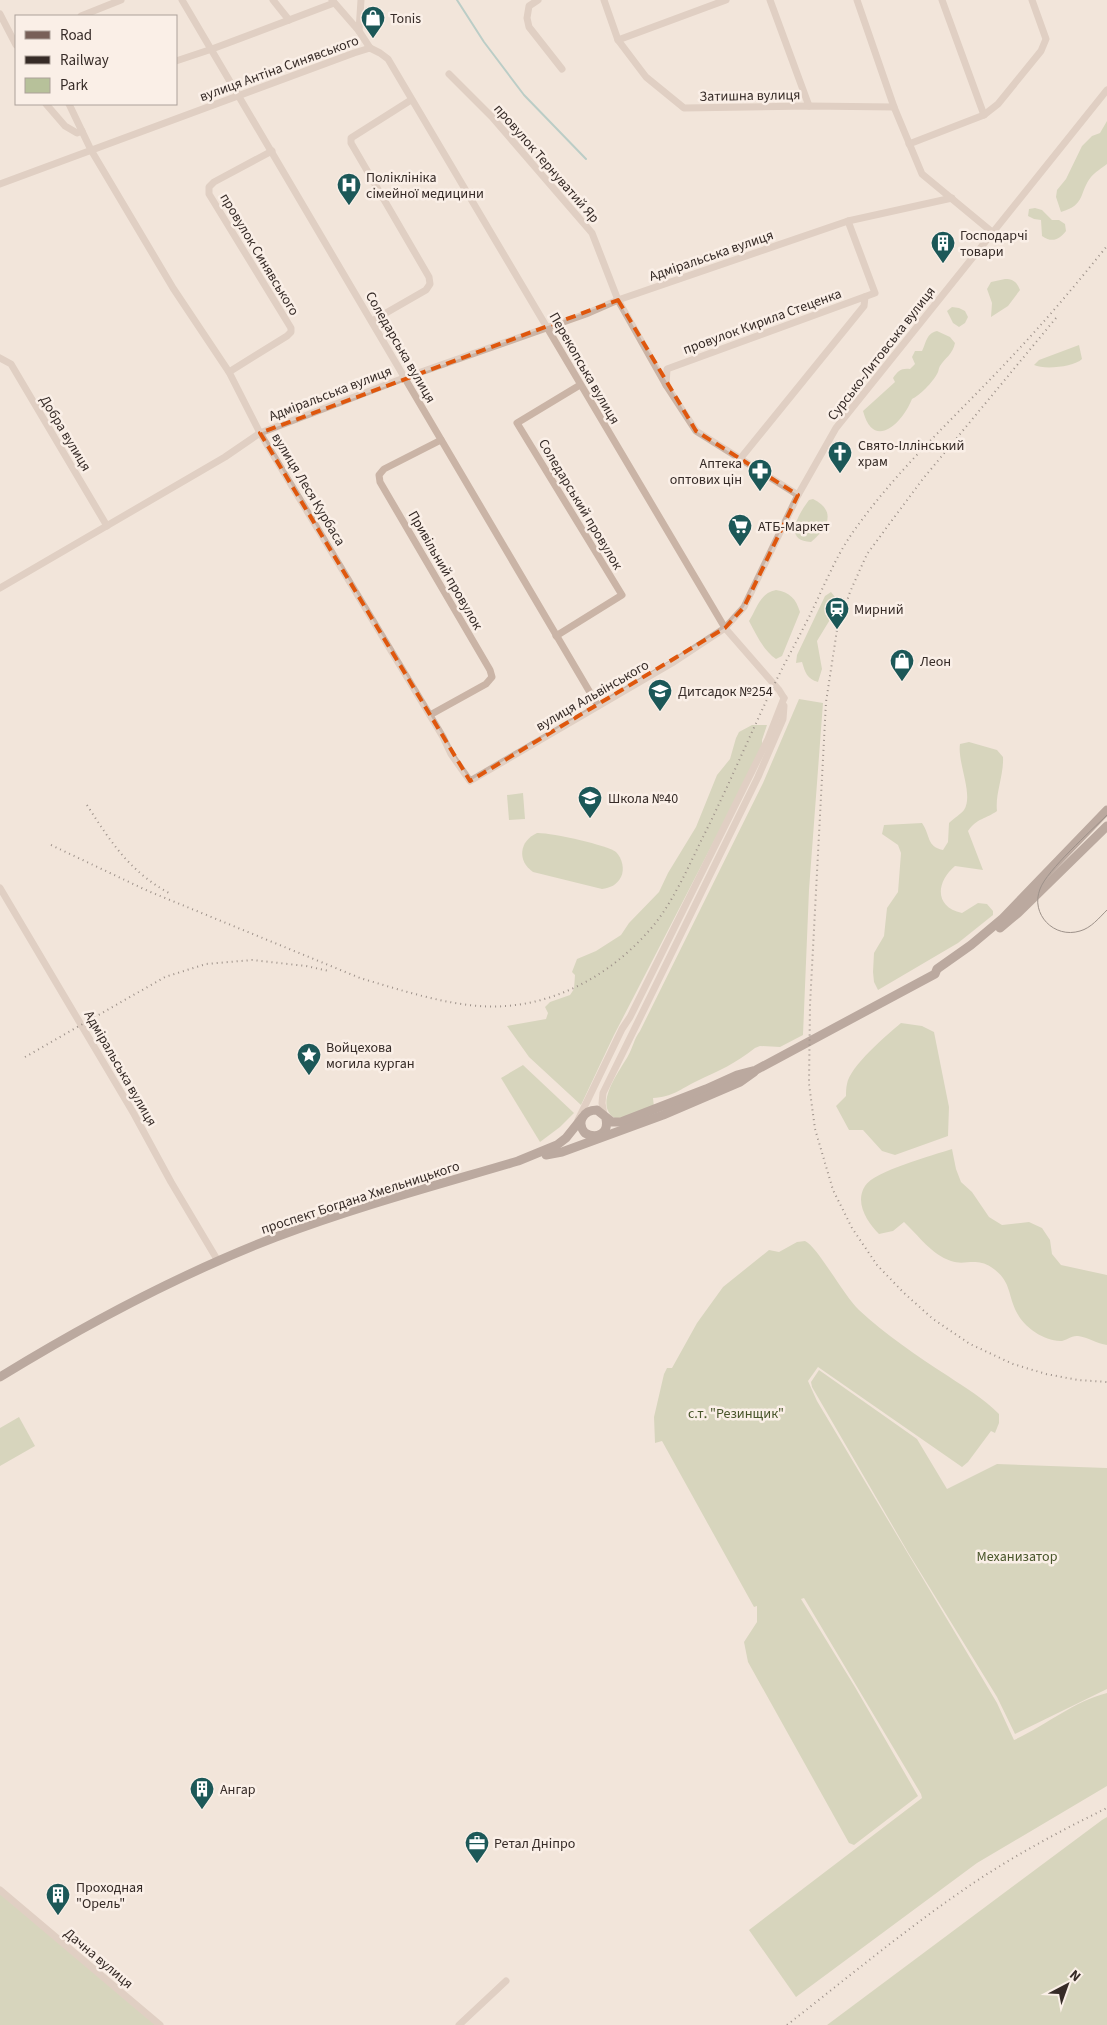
<svg xmlns="http://www.w3.org/2000/svg" width="1107" height="2025" font-family="'Source Sans 3',sans-serif">
<style>
.green{fill:#b7c19a}
.lines{fill:none;stroke-linecap:round;stroke-linejoin:round}
.stream{stroke:#79afae;stroke-width:2}
.minor{stroke:#cab4a6;stroke-width:7}
.major{stroke:#786058;stroke-width:9}
.tram{stroke:#362b27;stroke-width:1}
.rail{stroke:#362b27;stroke-width:2;stroke-dasharray:1 4;stroke-linecap:butt}
.marked{fill:none;stroke:#df570d;stroke-width:4;stroke-dasharray:10 6;stroke-linejoin:round}
.labels{text-anchor:middle;stroke-width:5;stroke-linejoin:round;paint-order:stroke}
.poi-label{font-size:14px;fill:#362b27;stroke:#faefe7;text-anchor:start}
.street-label{font-size:14px;fill:#362b27;stroke:#faefe7}
.park-label{font-size:14px;fill:#48552a;stroke:#faefe7}
</style>
<rect width="100%" height="100%" fill="#f2e5da"/>
<g class="green">
<path d="M1107,121V164C1102,168 1095,172 1091,177C1079,192 1086,205 1061,212L1056,197L1057,190L1066,179L1082,146L1092,136L1100,133Z"/>
<path d="M1035,208L1042,210L1052,220H1059L1065,224L1066,231C1059,240 1052,243 1042,236L1041,220L1034,219L1028,216L1029,209Z"/>
<path d="M1005,279C1013,279 1017,282 1020,290L1008,306L991,317L992,303L987,289L991,282Z"/>
<path d="M952,307L959,308L965,311L968,317L965,323L959,327L953,323L947,311Z"/>
<path d="M937,331L950,337L955,343C953,354 945,358 940,366C938,370 939,371 937,374C933,382 919,396 912,399C903,422 874,452 863,411L895,382L893,378C898,371 901,368 910,369L915,364L912,357L915,351H922C927,341 926,334 937,331Z"/>
<path d="M1079,345L1082,359C1074,367 1044,370 1034,365L1039,360Z"/>
<path d="M813,499C837,511 828,528 811,542C782,541 799,513 809,500Z"/>
<path d="M776,590C790,592 796,599 800,612L782,656L776,659C763,650 756,634 749,621C757,608 760,593 776,590Z"/>
<path d="M831,592L835,597L831,618L817,641L822,669L818,682C807,679 805,672 802,662L796,663L797,655L825,596Z"/>
<path d="M799,699L823,703L809,890L803,1035L780,1047L760,1046L755,1048C735,1064 720,1070 697,1081C680,1089 673,1097 653,1098L654,1107L619,1120C590,1109 619,1072 628,1056C633,1047 634,1039 640,1031L763,783Z"/>
<path d="M752,725H767L762,740V748L614,1035L581,1105L529,1057L507,1026L546,1019L548,1013L545,1007L550,1002L570,995L574,989L575,975L572,972L577,959L596,951L621,935L629,923L659,892L668,873L696,827L717,775L730,759L736,738L739,732Z"/>
<path d="M969,742L997,750L1003,757C1004,775 995,794 997,811C986,819 977,818 968,831L983,870L955,866C936,882 934,907 962,913L978,903L987,904L993,911V915L958,943L878,990L874,982L873,972L874,953L884,936L887,908L898,892L901,853L898,845L882,834L884,825L922,823C931,836 926,846 943,850L948,842L949,823C954,818 961,814 964,810C974,795 957,762 960,744Z"/>
<path d="M523,793L525,819L509,820L507,795Z"/>
<path d="M537,833C548,832 608,845 616,852C622,858 625,869 621,877C617,885 610,888 602,889L533,872C517,861 519,841 537,833Z"/>
<path d="M901,1023L922,1026L934,1032L949,1107L948,1136L895,1155L882,1151L863,1130H849L836,1106L846,1096C846,1092 846,1088 847,1084C850,1066 887,1035 901,1023Z"/>
<path d="M523,1065L574,1113L560,1127L540,1142L501,1078Z"/>
<path d="M952,1149L956,1169L961,1182L972,1192L989,1217L1002,1225L1029,1222L1042,1228L1050,1240L1052,1254L1061,1265L1107,1275V1345C1097,1344 1088,1337 1078,1336C1072,1335 1066,1341 1060,1341C1044,1341 1024,1327 1017,1313C1007,1294 1012,1281 991,1267C975,1257 965,1266 951,1261C931,1254 919,1236 904,1222L893,1231L879,1234C868,1223 854,1203 865,1186C874,1171 934,1155 952,1149Z"/>
<path d="M805,1241C817,1246 844,1296 859,1310C885,1334 917,1356 948,1376C967,1389 982,1397 999,1414V1423L995,1433L991,1431L968,1462L962,1467L818,1367L808,1381L817,1401L851,1458L997,1703L1014,1740C1045,1726 1074,1701 1107,1693V1786L977,1863L796,1997L749,1930L922,1798L921,1794L804,1598L801,1599L855,1687L918,1796L854,1845L849,1843L748,1662L744,1642L757,1622V1606L754,1607L662,1441L655,1443L654,1417L664,1374L667,1368H672L697,1323L723,1287L769,1250L779,1252L797,1242Z"/>
<path d="M819,1370L917,1439L947,1489L997,1464L1107,1468V1689L1015,1734L997,1697L909,1554L812,1387L811,1382Z"/>
<path d="M19,1417L35,1446L0,1466V1428Z"/>
<path d="M1107,1817V2025H827L1102,1820Z"/>
<path d="M0,1893L158,2025H0Z"/>
</g>
<g class="lines">
<path class="stream" d="M457,0L484,42L524,95L586,159"/>
<g class="minor">
<path d="M182,0L598,706"/>
<path d="M273,0L289,20"/>
<path d="M332,0L359,31L370,48"/>
<path d="M538,0L529,6L527,18L529,27L562,69"/>
<path d="M604,0L618,40L646,77L684,108L809,106L894,107"/>
<path d="M770,0L809,106"/>
<path d="M857,0L894,107L922,174L992,232"/>
<path d="M942,0L984,115"/>
<path d="M0,14L16,45"/>
<path d="M81,16L121,0"/>
<path d="M359,31L361,0"/>
<path d="M618,40L726,0"/>
<path d="M370,48L380,53L388,59L725,628L779,690L784,698"/>
<path d="M176,61L212,49L334,3"/>
<path d="M449,74L492,117L592,233L618,300L666,385L667,369L875,293L848,221"/>
<path d="M46,104L65,126L77,133L82,131"/>
<path d="M69,104L91,150L173,288L229,372L260,433L443,737L451,754L470,781L672,663L725,628L744,607L798,495L836,428L1107,90"/>
<path d="M909,144L984,115L998,104L1041,51L1046,39L1032,0"/>
<path d="M0,184L354,53L370,48"/>
<path d="M372,321L426,290L430,284L429,277L351,143V138L411,100"/>
<path d="M0,358L11,364L107,526"/>
<path d="M229,372L287,336L291,332V328L209,194V187L214,182L272,151"/>
<path d="M666,385L696,431L798,495"/>
<path d="M740,459L864,306L865,297"/>
<path d="M0,588L225,457L260,433L404,378L586,314L618,300L848,221L952,198"/>
<path d="M556,636L622,595L517,423L580,385"/>
<path d="M430,715L486,684L492,677L490,670L380,482L379,475L384,469L441,440"/>
<path d="M0,888L134,1114L171,1182L218,1261"/>
<path d="M604,1115L602,1103L603,1093L758,777L783,719L784,706"/>
<path d="M578,1120L622,1029L630,1017L768,739L784,698"/>
<path d="M0,1890L160,2025"/>
<path d="M459,2025L506,1981"/>
</g>
<g class="major">
<path d="M1000,928L1018,913L1107,826"/>
<path d="M606,1119C609,1133 597,1140 585,1133C576,1123 583,1110 597,1110L612,1122H621L706,1089L737,1075L756,1070L935,974L937,969L971,945L1002,919L1107,810"/>
<path d="M546,1155L562,1152L663,1115L740,1082L754,1072"/>
<path d="M0,1377C88,1323 180,1274 276,1237C355,1207 437,1185 518,1161L557,1145L566,1138L582,1118"/>
</g>
<path class="tram" d="M1107,815C1091,831 1047,870 1040,889C1030,914 1054,939 1080,931C1091,928 1099,918 1107,910"/>
<g class="rail">
<path d="M1056,318L922,480L867,554L850,592L837,630L826,702L810,1005L809,1084L815,1129L833,1190L852,1228L877,1265L904,1293L933,1319L970,1344L1013,1364L1046,1374L1078,1380L1107,1382"/>
<path d="M87,805C110,841 130,872 169,893"/>
<path d="M51,845L148,891L360,978C404,991 460,1010 506,1006C560,1002 610,974 646,934C671,908 688,867 704,835C728,787 749,737 772,689C784,664 797,641 809,617C822,591 835,558 851,535C898,467 961,412 1017,351C1048,318 1078,282 1107,246"/>
<path d="M25,1057L165,977L206,964L252,960L306,966L329,971"/>
<path d="M787,2025C851,1975 913,1923 981,1878C1021,1852 1064,1829 1107,1808"/>
</g>
</g>
<path d="M0 0H1107V2025H0ZM618,300L696,431L798,495L744,607L725,628L470,781L260,433Z" fill="#f2e5da" fill-opacity=".55" fill-rule="evenodd"/>
<path class="marked" d="M618,300L696,431L798,495L744,607L725,628L470,781L260,433Z"/>
<defs>
<symbol id="shop-pin" viewBox="-11 -11 22 30"><path d="M0 17L-7.5 6A9.5 9.5 0 1 1 7.5 6Z" fill="#1c5858" stroke="#faefe7"/><path d="M-5-2.5h2.3a2.7 3.5 0 0 1 5.4 0H5L5.5 6h-11ZM-1.5-2.5h3a1.5 2.3 0 0 0-3 0Z" fill="#fff"/></symbol>
<symbol id="hospital-pin" viewBox="-11 -11 22 30"><path d="M0 17L-7.5 6A9.5 9.5 0 1 1 7.5 6Z" fill="#1c5858" stroke="#faefe7"/><path d="M-5-5h3v3.5h4V-5h3V5h-3V1.5h-4V5h-3Z" fill="#fff"/></symbol>
<symbol id="building-pin" viewBox="-11 -11 22 30"><path d="M0 17L-7.5 6A9.5 9.5 0 1 1 7.5 6Z" fill="#1c5858" stroke="#faefe7"/><path d="M-4-6H4V6H1V3H-1V6H-4ZM-2.5-4.3h1.7v1.8h-1.7ZM.8-4.3h1.7v1.8H.8ZM-2.5-1h1.7V.8h-1.7ZM.8-1h1.7V.8H.8Z" fill="#fff"/></symbol>
<symbol id="church-pin" viewBox="-11 -11 22 30"><path d="M0 17L-7.5 6A9.5 9.5 0 1 1 7.5 6Z" fill="#1c5858" stroke="#faefe7"/><path d="M-1.2-6h2.4v3.5h3.3v2.4h-3.3V6h-2.4V-.1h-3.3v-2.4h3.3Z" fill="#fff"/></symbol>
<symbol id="pharmacy-pin" viewBox="-11 -11 22 30"><path d="M0 17L-7.5 6A9.5 9.5 0 1 1 7.5 6Z" fill="#1c5858" stroke="#faefe7"/><path d="M-2-6h4v4h4v4h-4v4h-4v-4h-4v-4h4Z" fill="#fff"/></symbol>
<symbol id="supermarket-pin" viewBox="-11 -11 22 30"><path d="M0 17L-7.5 6A9.5 9.5 0 1 1 7.5 6Z" fill="#1c5858" stroke="#faefe7"/><path d="M-6-5.5h2.5l.6 2H6L4.5 2H-2.5L-4.4-4H-6ZM-1.5 3.2a1.3 1.3 0 1 0 .1 0ZM3 3.2a1.3 1.3 0 1 0 .1 0Z" fill="#fff"/></symbol>
<symbol id="station-pin" viewBox="-11 -11 22 30"><path d="M0 17L-7.5 6A9.5 9.5 0 1 1 7.5 6Z" fill="#1c5858" stroke="#faefe7"/><path d="M-3-6H3Q5-6 5-4V2Q5 4 3 4L4.5 6H3L1.5 4h-3L-3 6H-4.5L-3 4Q-5 4-5 2V-4Q-5-6-3-6ZM-3.5-4v3h7v-3ZM-3.5 1v1.5H-2V1ZM2 1v1.5H3.5V1Z" fill="#fff"/></symbol>
<symbol id="school-pin" viewBox="-11 -11 22 30"><path d="M0 17L-7.5 6A9.5 9.5 0 1 1 7.5 6Z" fill="#1c5858" stroke="#faefe7"/><path d="M0-5L7-2L0 1L-7-2ZM-4 1L0 2.5L4 1V4Q0 6-4 4Z" fill="#fff"/></symbol>
<symbol id="sight-pin" viewBox="-11 -11 22 30"><path d="M0 17L-7.5 6A9.5 9.5 0 1 1 7.5 6Z" fill="#1c5858" stroke="#faefe7"/><path d="M0-6L1.8-2.2L6-1.7L2.9 1.2L3.7 5.4L0 3.3L-3.7 5.4L-2.9 1.2L-6-1.7L-1.8-2.2Z" fill="#fff"/></symbol>
<symbol id="office-pin" viewBox="-11 -11 22 30"><path d="M0 17L-7.5 6A9.5 9.5 0 1 1 7.5 6Z" fill="#1c5858" stroke="#faefe7"/><path d="M-6-3h4V-5.5h4V-3h4V5H-6ZM-1-4.5V-3h2v-1.5ZM-6 0V1H6V0Z" fill="#fff"/></symbol>
</defs>
<g fill-rule="evenodd">
<use href="#shop-pin" x="359" y="4" width="28" height="38"/>
<use href="#hospital-pin" x="335" y="171" width="28" height="38"/>
<use href="#building-pin" x="929" y="229" width="28" height="38"/>
<use href="#church-pin" x="826" y="439" width="28" height="38"/>
<use href="#pharmacy-pin" x="746" y="457" width="28" height="38"/>
<use href="#supermarket-pin" x="726" y="512" width="28" height="38"/>
<use href="#station-pin" x="823" y="595" width="28" height="38"/>
<use href="#shop-pin" x="888" y="647" width="28" height="38"/>
<use href="#school-pin" x="646" y="677" width="28" height="38"/>
<use href="#school-pin" x="576" y="784" width="28" height="38"/>
<use href="#sight-pin" x="295" y="1041" width="28" height="38"/>
<use href="#building-pin" x="188" y="1775" width="28" height="38"/>
<use href="#office-pin" x="463" y="1829" width="28" height="38"/>
<use href="#building-pin" x="44" y="1881" width="28" height="38"/>
</g>
<g class="labels">
<g class="poi-label">
<text x="390" y="23">Tonis</text>
<text x="366" y="182">Поліклініка<tspan x="366" dy="16">сімейної медицини</tspan></text>
<text x="960" y="240">Господарчі<tspan x="960" dy="16">товари</tspan></text>
<text x="858" y="450">Свято-Іллінський<tspan x="858" dy="16">храм</tspan></text>
<text x="742" y="468" text-anchor="end">Аптека<tspan x="742" dy="16">оптових цін</tspan></text>
<text x="758" y="531">АТБ-Маркет</text>
<text x="854" y="614">Мирний</text>
<text x="920" y="666">Леон</text>
<text x="678" y="696">Дитсадок №254</text>
<text x="608" y="803">Школа №40</text>
<text x="326" y="1052">Войцехова<tspan x="326" dy="16">могила курган</tspan></text>
<text x="220" y="1794">Ангар</text>
<text x="494" y="1848">Ретал Дніпро</text>
<text x="76" y="1892">Проходная<tspan x="76" dy="16">"Орель"</tspan></text>
</g>
<g class="street-label">
<text transform="translate(279 68) rotate(-20)" y="5">вулиця Антіна Синявського</text>
<text transform="translate(750 95) rotate(-1)" y="5">Затишна вулиця</text>
<text transform="translate(547 163) rotate(49)" y="5">провулок Тернуватий Яр</text>
<text transform="translate(260 254) rotate(59)" y="5">провулок Синявського</text>
<text transform="translate(711 255) rotate(-19)" y="5">Адміральська вулиця</text>
<text transform="translate(762 321) rotate(-20)" y="5">провулок Кирила Стеценка</text>
<text transform="translate(401 347) rotate(60)" y="5">Соледарська вулиця</text>
<text transform="translate(881 353) rotate(-52)" y="5">Сурсько-Литовська вулиця</text>
<text transform="translate(585 368) rotate(60)" y="5">Перекопська вулиця</text>
<text transform="translate(330 393) rotate(-21)" y="5">Адміральська вулиця</text>
<text transform="translate(66 433) rotate(59)" y="5">Добра вулиця</text>
<text transform="translate(309 489) rotate(59)" y="5">вулиця Леся Курбаса</text>
<text transform="translate(581 504) rotate(59)" y="5">Соледарський провулок</text>
<text transform="translate(446 570) rotate(60)" y="5">Привільний провулок</text>
<text transform="translate(592 695) rotate(-30)" y="5">вулиця Альвінського</text>
<text transform="translate(121 1068) rotate(60)" y="5">Адміральська вулиця</text>
<text transform="translate(360 1197) rotate(-18)" y="5">проспект Богдана Хмельницького</text>
<text transform="translate(99 1958) rotate(40)" y="5">Дачна вулиця</text>
</g>
<g class="park-label">
<text x="736" y="1418">с.т. "Резинщик"</text>
<text x="1017" y="1561">Механизатор</text>
</g>
</g>
<rect x="15" y="15" width="162" height="90" fill="#faefe7" stroke="#aca19a"/>
<rect x="25" y="31" width="25" height="8" fill="#786058" stroke="#aca19a"/>
<text x="60" y="40" font-size="15" fill="#362b27">Road</text>
<rect x="25" y="56" width="25" height="8" fill="#362b27" stroke="#aca19a"/>
<text x="60" y="65" font-size="15" fill="#362b27">Railway</text>
<rect x="25" y="78" width="25" height="15" fill="#b7c19a" stroke="#aca19a"/>
<text x="60" y="90" font-size="15" fill="#362b27">Park</text>
<g transform="translate(1067 1985) rotate(41)" stroke="#faefe7" stroke-width="4" paint-order="stroke">
<path d="M0-4L9 19L0 12L-9 19Z" fill="#362b27"/>
<text y="-8" font-size="14" font-weight="bold" text-anchor="middle" fill="#362b27">N</text>
</g>
</svg>
